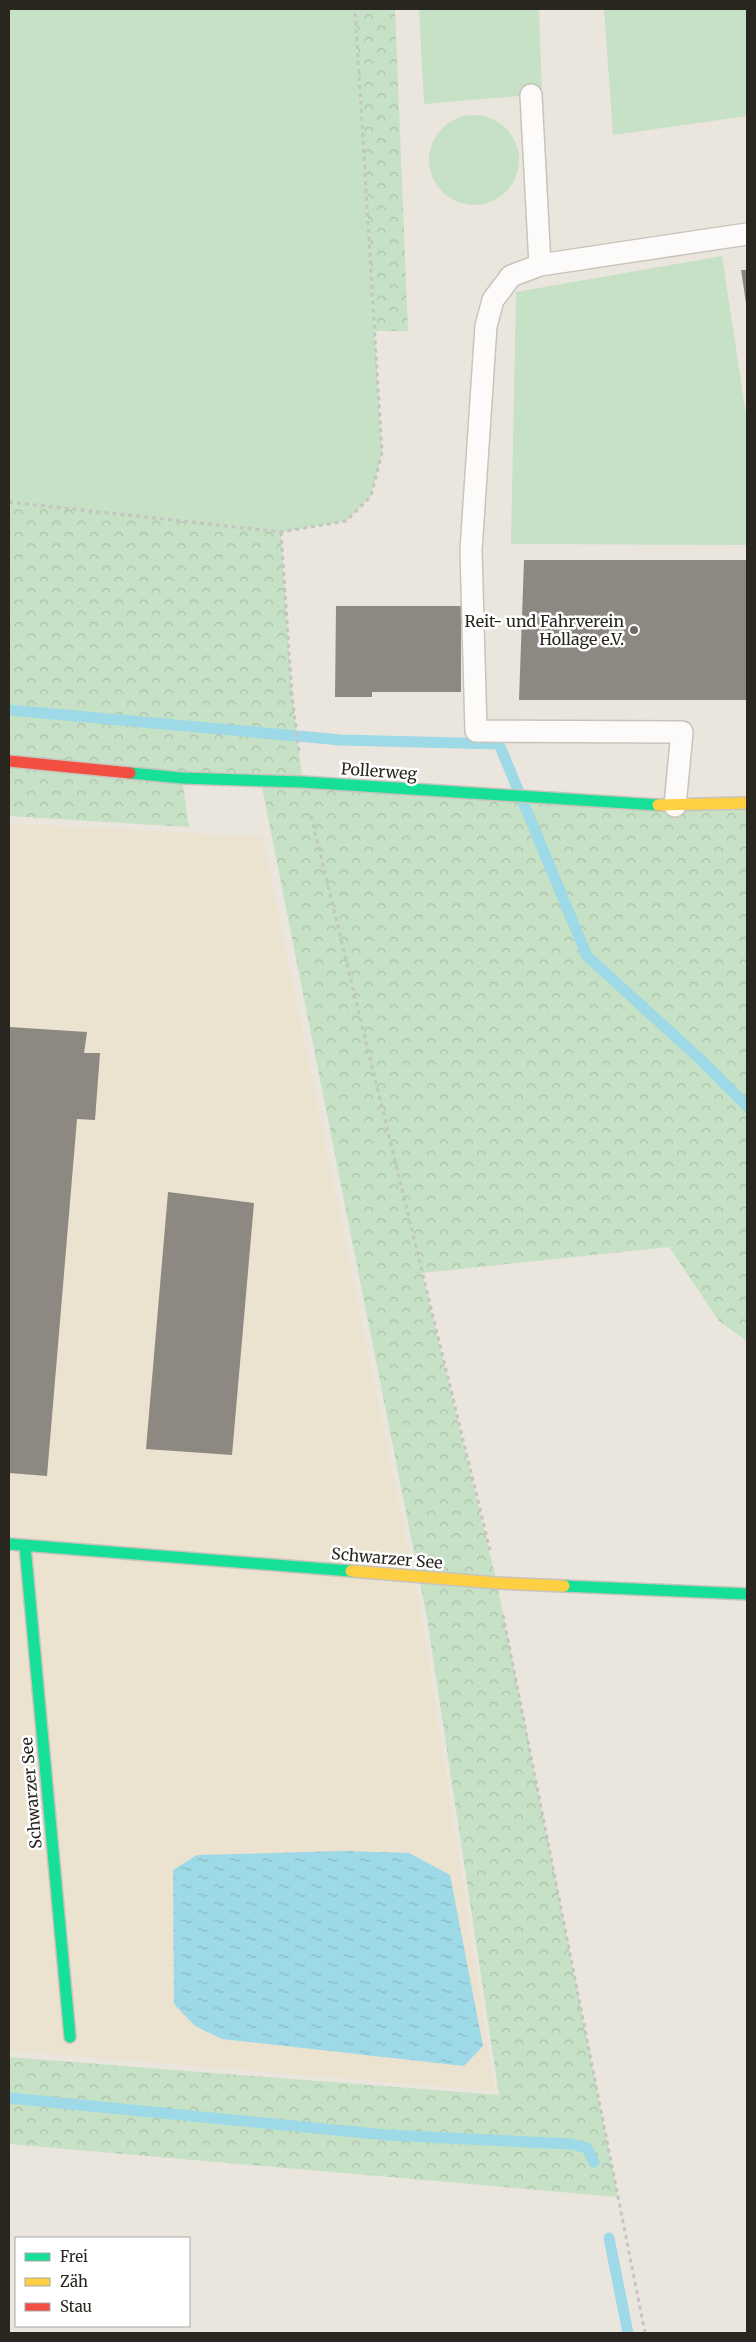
<svg xmlns="http://www.w3.org/2000/svg" width="756" height="2342" font-family="Merriweather,serif">
<style>
.built{fill:#ebe2d0}
.forest{fill:url(#forest-crowns)}
.pitch{fill:#c6e1c5}
.water{fill:url(#water-ripples)}
.lines{fill:none;stroke-linecap:round;stroke-linejoin:round}
.stream{stroke:#9dd9e6;stroke-width:11}
.building{fill:#8e8882}
.lane-casing{stroke:#c8c4bc;stroke-width:24}
.fast-casing{stroke:#c8c4bc;stroke-width:14}
.slow-casing{stroke:#c8c4bc;stroke-width:14}
.jam-casing{stroke:#c8c4bc;stroke-width:14}
.path{stroke:#c5c5c1;stroke-width:3;stroke-dasharray:4 4;stroke-linecap:butt}
.lane{stroke:#fcfbfa;stroke-width:21}
.fast{stroke:#16e098;stroke-width:11}
.slow{stroke:#ffcf43;stroke-width:11}
.jam{stroke:#f24e42;stroke-width:11}
.poi-dot{fill:#6d6962;stroke:#fff;stroke-width:2}
.labels{text-anchor:middle;stroke-width:5;stroke-linejoin:round;paint-order:stroke}
.poi-label{font-size:16px;fill:#29251f;stroke:#fff;text-anchor:end}
.street-label{font-size:16px;fill:#29251f;stroke:#fff}
</style>
<defs>
<pattern id="forest-crowns" width="20" height="18" patternUnits="userSpaceOnUse" patternTransform="scale(1.25)"><rect width="20" height="18" fill="#c6e1c5"/><path d="M2 6a3 3 0 1 1 6 0M12 15a3 3 0 1 1 6 0" fill="none" stroke="#aac1a9"/></pattern>
<pattern id="water-ripples" width="26" height="14" patternUnits="userSpaceOnUse" patternTransform="scale(1.25)"><rect width="26" height="14" fill="#9dd9e6"/><path d="M2 4q2-2 4 0t4 0M15 11q2-2 4 0t4 0" fill="none" stroke="#87bac5"/></pattern>
</defs>
<rect width="100%" height="100%" fill="#ebe6dd"/>
<path class="built" d="M9,823L263,837L422,1617L495,2091L9,2051Z"/>
<g class="forest">
<path d="M355,9H395L408,331H375Z"/>
<path d="M9,502L281,532L292,696L303,782L747,803V1341L719,1321L669,1247L422,1273L497,1583L618,2197L9,2144V2057L499,2095L427,1618L261,782L182,778L189,827L9,816Z"/>
</g>
<g class="pitch">
<path d="M9,9H355L382,453L371,496L346,521L281,532L9,502Z"/>
<path d="M419,9H539L542,94L424,104Z"/>
<path d="M604,9H747V116L613,135Z"/>
<circle cx="474" cy="160" r="45"/>
<path d="M722,256L747,421V545L511,544L516,292Z"/>
</g>
<path class="water" d="M343,1851L409,1853L450,1875L483,2046L464,2066L222,2039L195,2026L174,2004L173,1870L197,1855Z"/>
<g class="lines">
<g class="stream">
<path d="M9,710L341,740L499,744L587,956L700,1059L747,1106"/>
<path d="M9,2098L387,2135L571,2144L587,2148L594,2162"/>
<path d="M609,2238L628,2333"/>
</g>
</g>
<g class="building">
<path d="M741,270H747V303H746Z"/>
<path d="M524,560H747V700H519Z"/>
<path d="M336,606H461V692H372V697H335Z"/>
<path d="M9,1027L87,1032L84,1053H100L95,1120L77,1119L47,1476L9,1473Z"/>
<path d="M168,1192L254,1203L232,1455L146,1449Z"/>
</g>
<g class="lines">
<defs>
<g id="lane">
<path d="M531,95L540,265"/>
<path d="M675,806L682,732L476,731L471,550L486,326L493,300L511,276L540,265L747,234"/>
</g>
<g id="fast">
<path d="M130,773L182,778L303,782L658,805"/>
<path d="M9,1544L351,1571"/>
<path d="M25,1546L70,2037"/>
<path d="M564,1586L747,1594"/>
</g>
<g id="slow">
<path d="M658,805L747,803"/>
<path d="M351,1571L497,1583L564,1586"/>
</g>
<path id="jam" d="M9,761L130,773"/>
</defs>
<use href="#lane" class="lane-casing"/>
<use href="#fast" class="fast-casing"/>
<use href="#slow" class="slow-casing"/>
<use href="#jam" class="jam-casing"/>
<g class="path">
<path d="M9,502L281,532L346,521L371,496L382,453L355,9"/>
<path d="M281,532L292,696L299,751"/>
<path d="M311,816L490,1550"/>
<path d="M503,1615L645,2333"/>
</g>
<use href="#lane" class="lane"/>
<use href="#fast" class="fast"/>
<use href="#slow" class="slow"/>
<use href="#jam" class="jam"/>
</g>
<circle class="poi-dot" cx="634" cy="630" r="5"/>
<g class="labels">
<g class="poi-label">
<text x="624" y="627">Reit- und Fahrverein<tspan x="624" dy="18">Hollage e.V.</tspan></text>
</g>
<g class="street-label">
<text transform="translate(379 771) rotate(4)" y="6">Pollerweg</text>
<text transform="translate(387 1558) rotate(5)" y="6">Schwarzer See</text>
<text transform="translate(31 1793) rotate(-95)" y="6">Schwarzer See</text>
</g>
</g>
<rect width="756" height="2342" fill="none" stroke="#29251f" stroke-width="20"/>
<rect x="15" y="2237" width="175" height="90" fill="#ffffff" stroke="#a9a8a5"/>
<rect x="25" y="2253" width="25" height="8" fill="#16e098" stroke="#a9a8a5"/>
<text x="60" y="2262" font-size="15" fill="#29251f">Frei</text>
<rect x="25" y="2278" width="25" height="8" fill="#ffcf43" stroke="#a9a8a5"/>
<text x="60" y="2287" font-size="15" fill="#29251f">Zäh</text>
<rect x="25" y="2303" width="25" height="8" fill="#f24e42" stroke="#a9a8a5"/>
<text x="60" y="2312" font-size="15" fill="#29251f">Stau</text>
</svg>
